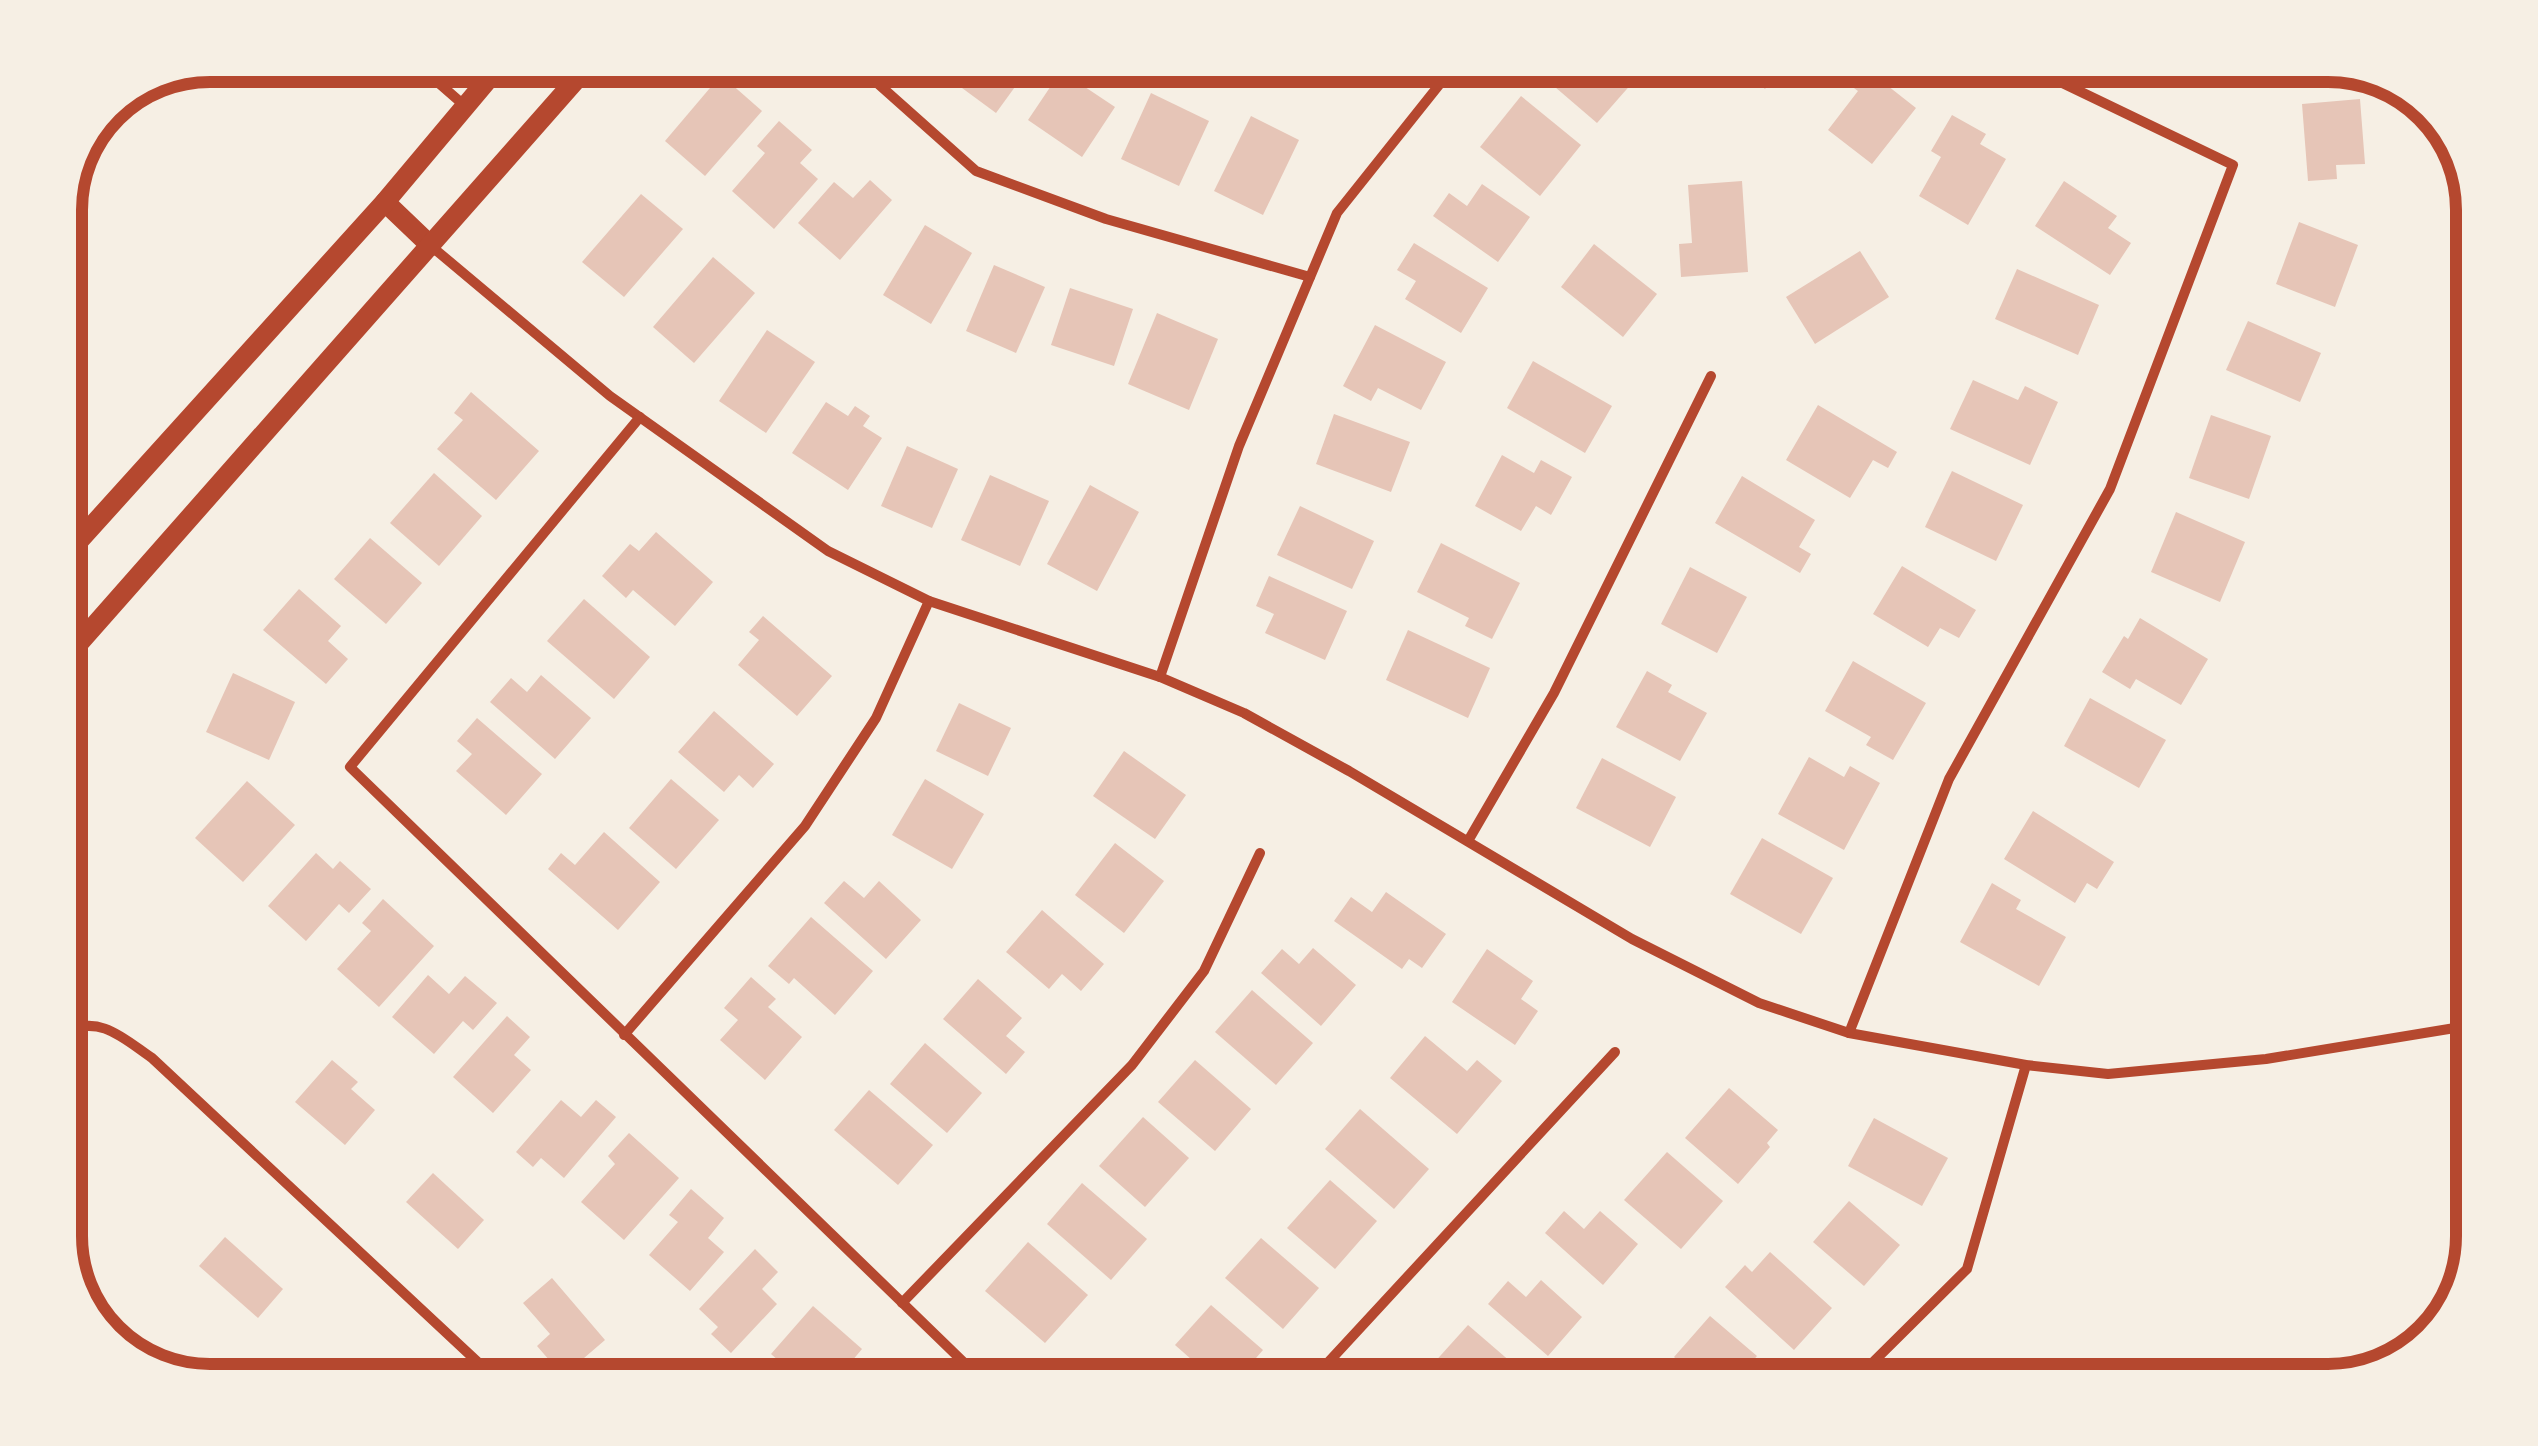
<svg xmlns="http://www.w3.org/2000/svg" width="2538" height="1446" font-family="Signika,sans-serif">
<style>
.building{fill:#e6c5b7}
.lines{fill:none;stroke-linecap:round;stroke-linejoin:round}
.minor{stroke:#b5482f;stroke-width:10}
.secondary{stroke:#b5482f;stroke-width:20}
.rim{fill:none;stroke:#b5482f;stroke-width:12}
</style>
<rect width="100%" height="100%" fill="#f6efe4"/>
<g class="building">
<path d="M950,65H1031L996,113L943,74Z"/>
<path d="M1549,65H1613L1633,82L1597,123L1541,75Z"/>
<path d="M1737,65H1785L1765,89Z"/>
<path d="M1854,65H1880L1895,77L1888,86L1916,108L1872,164L1828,130L1858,91L1843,80Z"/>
<path d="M1061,71L1115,107L1082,157L1028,120Z"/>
<path d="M721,75L762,111L705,176L665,141Z"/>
<path d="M1151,93L1209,121L1179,186L1121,159Z"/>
<path d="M1521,96L1581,145L1540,196L1480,147Z"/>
<path d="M2360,99L2365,164L2336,165L2337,179L2308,181L2302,104Z"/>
<path d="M1952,115L1986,134L1980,144L2006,159L1968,225L1919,196L1941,157L1931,151Z"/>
<path d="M1251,116L1299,140L1263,215L1214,191Z"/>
<path d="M779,121L812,150L800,163L818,179L774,229L732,191L765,153L757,146Z"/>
<path d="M870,180L892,200L840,260L798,223L834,182L853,198Z"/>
<path d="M1742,181L1748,272L1681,277L1679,244L1692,243L1688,185Z"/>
<path d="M2064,181L2117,216L2108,228L2131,243L2110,275L2035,226Z"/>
<path d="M1482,184L1530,217L1498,262L1433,216L1449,193L1467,206Z"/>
<path d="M641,194L683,229L624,297L582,262Z"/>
<path d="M2299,222L2358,245L2335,307L2276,284Z"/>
<path d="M925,225L972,253L931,324L883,295Z"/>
<path d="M1414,243L1488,288L1461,333L1405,299L1416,281L1397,270Z"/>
<path d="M1594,244L1657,294L1623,337L1561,287Z"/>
<path d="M1860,251L1889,297L1815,344L1786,297Z"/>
<path d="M713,257L755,293L694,363L653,327Z"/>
<path d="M994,265L1045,287L1016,353L966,331Z"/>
<path d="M2017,269L2099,305L2078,355L1995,319Z"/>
<path d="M1070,288L1133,309L1114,366L1051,345Z"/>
<path d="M1157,313L1218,339L1189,410L1128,384Z"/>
<path d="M2248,321L2321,353L2300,402L2226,370Z"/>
<path d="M1375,325L1446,362L1421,410L1378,388L1371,401L1343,386Z"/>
<path d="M767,330L815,362L766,433L719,401Z"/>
<path d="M1533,361L1612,406L1585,453L1507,408Z"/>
<path d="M1973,380L2018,400L2025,386L2058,402L2030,465L1950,429Z"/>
<path d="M471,392L539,451L496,500L437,449L463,420L454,413Z"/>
<path d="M826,402L848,416L855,406L870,416L863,426L882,438L848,490L792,453Z"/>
<path d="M1818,405L1897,452L1888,468L1873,460L1850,498L1786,460Z"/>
<path d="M1334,414L1410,442L1391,492L1316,464Z"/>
<path d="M2211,415L2271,436L2249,499L2189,478Z"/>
<path d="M907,446L958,469L932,528L881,506Z"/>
<path d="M1502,455L1534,473L1541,460L1572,477L1551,515L1536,506L1521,531L1475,506Z"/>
<path d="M1952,471L2023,505L1996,561L1925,527Z"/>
<path d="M434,473L482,516L439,566L390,523Z"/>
<path d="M990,475L1049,501L1020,566L961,540Z"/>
<path d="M1742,476L1815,520L1799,547L1811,554L1800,573L1715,523Z"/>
<path d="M1090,485L1139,512L1097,591L1047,564Z"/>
<path d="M1300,506L1374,541L1352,589L1277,555Z"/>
<path d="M2176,512L2245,542L2220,602L2151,572Z"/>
<path d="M656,532L713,582L675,626L633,590L626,598L602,576L630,544L639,551Z"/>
<path d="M370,538L422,583L386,624L334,579Z"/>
<path d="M1441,543L1520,583L1492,639L1465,626L1469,618L1417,592Z"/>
<path d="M1902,566L1976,610L1959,638L1940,628L1928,647L1873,614Z"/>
<path d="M1690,567L1747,597L1717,653L1661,624Z"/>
<path d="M1269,576L1347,611L1325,660L1265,633L1274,614L1256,606Z"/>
<path d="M299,589L341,626L328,641L348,659L326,684L263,630Z"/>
<path d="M584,599L650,657L614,699L547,641Z"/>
<path d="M763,616L832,676L797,716L738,665L759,640L749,632Z"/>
<path d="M2140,618L2208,659L2181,705L2136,679L2130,689L2102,672L2124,636L2128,639Z"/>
<path d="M1408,630L1490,668L1468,718L1386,680Z"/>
<path d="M1853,661L1926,703L1893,760L1866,745L1871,737L1825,711Z"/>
<path d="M1647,671L1672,685L1668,692L1707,713L1680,761L1616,727Z"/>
<path d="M233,673L295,702L269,760L206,732Z"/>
<path d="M541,675L591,718L555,759L490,702L511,678L527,692Z"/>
<path d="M2090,698L2166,740L2139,788L2064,746Z"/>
<path d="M959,703L1011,728L988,776L936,751Z"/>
<path d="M714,711L774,764L753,788L739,775L724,792L678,752Z"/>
<path d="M477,718L542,774L506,815L456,771L472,754L457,741Z"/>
<path d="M1124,751L1186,795L1155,839L1093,796Z"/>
<path d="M1809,757L1844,777L1850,766L1880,783L1844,850L1778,814Z"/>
<path d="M1602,758L1676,797L1650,847L1576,808Z"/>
<path d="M671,779L719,820L676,869L629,828Z"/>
<path d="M925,779L984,814L952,869L892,835Z"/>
<path d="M247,781L295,825L243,882L195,838Z"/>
<path d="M2033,811L2114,862L2097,889L2087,883L2075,903L2004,859Z"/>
<path d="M604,832L660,882L618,930L548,869L561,853L575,865Z"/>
<path d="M1762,838L1833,878L1801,934L1730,894Z"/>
<path d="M1115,843L1164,881L1124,933L1075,895Z"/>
<path d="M316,853L333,869L340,861L371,889L349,913L339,904L306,941L268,906Z"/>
<path d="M844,881L864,898L879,881L921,920L886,959L824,903Z"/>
<path d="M1992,883L2021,900L2016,909L2066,937L2039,986L1960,942Z"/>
<path d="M1386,892L1446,934L1422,968L1409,959L1402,969L1334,921L1351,897L1372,912Z"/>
<path d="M383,899L434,946L379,1007L337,969L371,931L362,923Z"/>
<path d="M1042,910L1104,964L1081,991L1062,974L1049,989L1006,952Z"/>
<path d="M811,917L873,971L835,1015L794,978L789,984L768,966Z"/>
<path d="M1313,948L1356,985L1321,1026L1261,973L1282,949L1299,964Z"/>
<path d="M1487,949L1533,981L1521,999L1538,1011L1515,1045L1452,1002Z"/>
<path d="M428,975L449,994L465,976L497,1003L473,1030L463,1021L434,1054L392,1017Z"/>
<path d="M751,977L776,999L768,1007L802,1037L765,1080L720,1040L738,1020L724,1008Z"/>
<path d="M978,979L1022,1018L1006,1036L1025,1052L1006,1074L943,1019Z"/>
<path d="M1252,990L1313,1043L1276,1085L1215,1032Z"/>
<path d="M507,1016L530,1037L514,1055L531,1070L493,1113L453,1077Z"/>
<path d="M1425,1036L1467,1071L1477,1060L1502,1081L1457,1134L1390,1078Z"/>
<path d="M925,1043L982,1093L947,1133L890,1084Z"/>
<path d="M332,1060L358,1082L351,1089L375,1110L345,1145L295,1102Z"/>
<path d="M1195,1060L1251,1109L1215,1151L1158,1102Z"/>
<path d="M1729,1088L1778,1130L1767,1143L1770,1147L1738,1184L1685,1138Z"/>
<path d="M869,1090L933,1145L898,1185L834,1130Z"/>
<path d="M561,1100L581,1117L596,1100L616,1117L564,1178L541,1158L533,1167L516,1152Z"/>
<path d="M1360,1109L1429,1169L1394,1209L1325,1149Z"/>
<path d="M1143,1117L1189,1158L1145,1207L1099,1166Z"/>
<path d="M1874,1118L1948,1158L1922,1206L1848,1166Z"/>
<path d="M629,1133L679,1178L624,1240L581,1202L615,1164L608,1156Z"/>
<path d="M1667,1152L1723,1201L1681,1249L1624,1200Z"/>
<path d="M433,1173L484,1220L458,1249L406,1202Z"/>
<path d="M1330,1180L1377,1221L1335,1269L1287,1228Z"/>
<path d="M1082,1183L1147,1239L1111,1280L1047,1224Z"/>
<path d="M691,1189L724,1218L708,1238L724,1252L690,1291L649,1255L678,1222L669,1215Z"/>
<path d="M1849,1201L1900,1245L1864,1286L1813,1242Z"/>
<path d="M1564,1211L1584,1229L1600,1211L1638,1244L1603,1285L1545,1233Z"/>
<path d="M225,1237L283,1289L258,1318L199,1266Z"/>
<path d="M1261,1238L1319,1288L1283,1329L1225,1278Z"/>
<path d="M1028,1242L1088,1295L1045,1343L985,1291Z"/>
<path d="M755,1249L778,1272L762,1289L777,1304L731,1353L711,1334L718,1327L699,1309Z"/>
<path d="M1770,1252L1832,1308L1794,1350L1725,1287L1745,1265L1752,1272Z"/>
<path d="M552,1278L605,1340L563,1376L537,1346L550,1334L523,1303Z"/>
<path d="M1541,1280L1582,1317L1548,1356L1488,1304L1508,1281L1526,1297Z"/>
<path d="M1211,1305L1263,1350L1236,1381H1216L1175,1345Z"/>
<path d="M813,1306L862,1349L835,1381H802L771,1354Z"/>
<path d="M1710,1316L1757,1356L1741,1374L1748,1381H1701L1674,1357Z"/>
<path d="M1468,1325L1533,1381H1450L1432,1365Z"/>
<path d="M1137,1359L1163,1381H1117Z"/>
<path d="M2015,1360L2033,1381H1990Z"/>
</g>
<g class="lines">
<g class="minor">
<path d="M418,65L465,106"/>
<path d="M857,65L976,171L1106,219L1310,277"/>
<path d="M431,246L610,396L828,551L929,601L1160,677L1244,713L1349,771L1632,939L1759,1003L1849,1033L2026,1065L2108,1074L2266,1059L2473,1025"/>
<path d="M640,417L350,767L983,1381"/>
<path d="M1160,677L1239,446L1337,213L1455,65"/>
<path d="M1468,841L1554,693L1711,376"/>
<path d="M65,1032C100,1014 124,1039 152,1058L498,1381"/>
<path d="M1849,1033L1949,779L2110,489L2233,165L2025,65"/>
<path d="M624,1035L805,826L876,718L929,601"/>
<path d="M902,1303L1132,1065L1204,971L1260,853"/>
<path d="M1311,1381L1615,1052"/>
<path d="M1854,1381L1967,1269L2026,1065"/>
</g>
<g class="secondary">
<path d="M385,202L431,246"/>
<path d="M65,556L385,202L500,65"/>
<path d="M65,659L589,65"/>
</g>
</g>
<path d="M0 0H2538V1446H0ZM210 82H2328A128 128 0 0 1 2456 210V1236A128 128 0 0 1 2328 1364H210A128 128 0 0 1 82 1236V210A128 128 0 0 1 210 82Z" fill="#f6efe4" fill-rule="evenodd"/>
<path class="rim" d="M210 82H2328A128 128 0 0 1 2456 210V1236A128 128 0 0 1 2328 1364H210A128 128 0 0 1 82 1236V210A128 128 0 0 1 210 82Z"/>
</svg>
